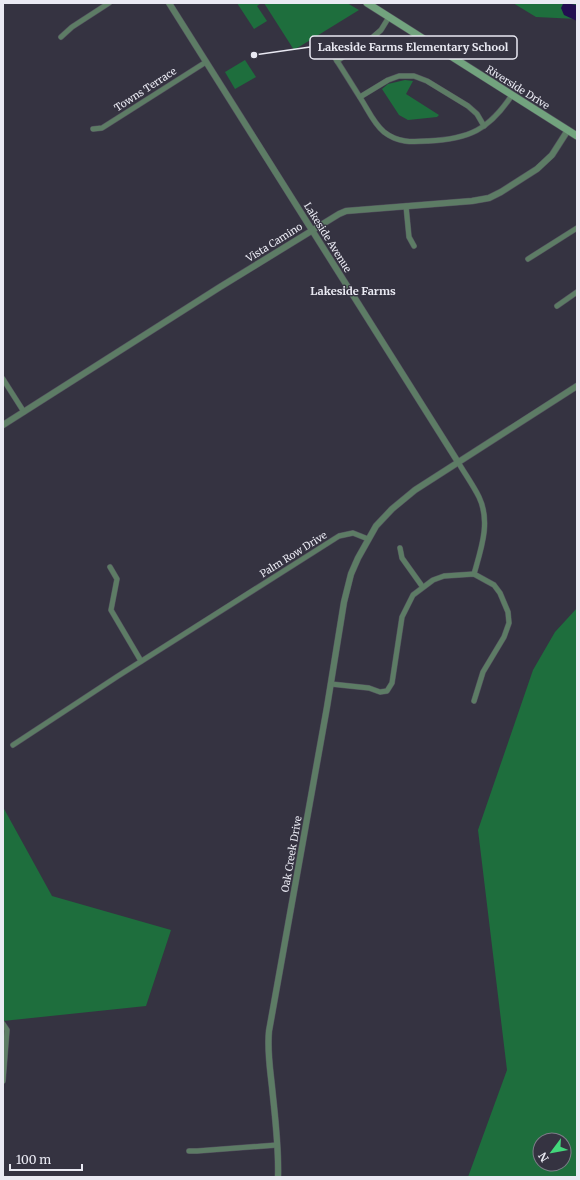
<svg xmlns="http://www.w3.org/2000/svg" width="580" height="1180" font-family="Merriweather,serif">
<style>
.green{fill:#1e6e3d;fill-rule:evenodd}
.water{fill:#220e50}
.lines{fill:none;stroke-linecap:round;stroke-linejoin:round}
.minor-casing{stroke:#52505d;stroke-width:6}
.tertiary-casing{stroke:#52505d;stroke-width:7}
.secondary-casing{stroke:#52505d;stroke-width:8}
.minor{stroke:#5d7c65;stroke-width:5}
.tertiary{stroke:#5d7c65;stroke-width:6}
.secondary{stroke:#72a37e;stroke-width:7}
.labels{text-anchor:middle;stroke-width:3;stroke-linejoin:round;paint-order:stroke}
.street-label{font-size:10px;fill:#eaeaf3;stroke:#353341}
.neighbourhood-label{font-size:11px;font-weight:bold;fill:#eaeaf3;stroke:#353341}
.leader{fill:none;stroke:#eaeaf3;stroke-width:1.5}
.callout-dot{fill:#eaeaf3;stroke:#353341;stroke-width:1.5}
.callout{fill:#353341;stroke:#eaeaf3;stroke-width:1.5}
.callout-label{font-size:11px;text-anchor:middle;font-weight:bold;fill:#eaeaf3}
</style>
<rect width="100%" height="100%" fill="#353341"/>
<g class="green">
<path d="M237,3H261L257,6L267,21L254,29Z"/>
<path d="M264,3H347L359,10L294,50Z"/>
<path d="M513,3H577V19L536,17Z"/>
<path d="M245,60L256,77L235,89L225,72Z"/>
<path d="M405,80L413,81L406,94L439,115L437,117L408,120L399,115L382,89L388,84Z"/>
<path d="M577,608V1177H468L507,1070L478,830L533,670L555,632ZM540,1140H564V1164H540Z"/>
<path d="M3,807L52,896L171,930L146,1006L3,1021Z"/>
</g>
<path class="water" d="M565,3L577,5V21L564,15L561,8L563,4Z"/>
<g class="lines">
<defs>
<g id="minor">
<path d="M61,37L72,27L109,3"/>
<path d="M330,50C341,67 351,83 361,99C368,110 374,124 384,132C398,143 412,142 428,141C469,139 489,130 512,95"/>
<path d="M337,61L373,37L381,30L389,17"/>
<path d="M360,97L388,80L399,76H414L427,81L468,106L477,114L484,126"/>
<path d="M93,129L102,128L206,62"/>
<path d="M406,206L409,237L414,246"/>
<path d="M528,259L577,228"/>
<path d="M557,306L577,292"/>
<path d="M3,379L24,412"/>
<path d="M458,462C465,474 473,485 479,497C491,522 481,549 474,574"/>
<path d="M400,548L402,558L422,586"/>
<path d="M110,567L117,579L111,610L141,661"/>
<path d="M331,684L369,688L380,692L387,691L392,683L402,617L413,595L433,580L444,576L474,574L494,585L500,593L508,612L509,623L504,637L483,672L474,701"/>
<path d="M13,745L118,676L339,536L353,533L368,539"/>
<path d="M3,1024L7,1030L3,1081"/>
<path d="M189,1151H197L277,1145"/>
</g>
<g id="tertiary">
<path d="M169,3L458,462"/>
<path d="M3,425L220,287L339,214L346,211L472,201L489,198L501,192L537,169L552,155L568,130"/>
<path d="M278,1177C279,1147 275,1117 272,1087C270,1068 267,1050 269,1031L327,707L344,602L351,574L358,558L376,526L392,509L415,490L577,386"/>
</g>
<path id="secondary" d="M367,3L577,136"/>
</defs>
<use href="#minor" class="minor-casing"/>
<use href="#tertiary" class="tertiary-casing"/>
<use href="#secondary" class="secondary-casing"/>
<use href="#minor" class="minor"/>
<use href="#tertiary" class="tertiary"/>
<use href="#secondary" class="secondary"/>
</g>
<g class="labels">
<g class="street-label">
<text transform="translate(518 87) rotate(32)" y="4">Riverside Drive</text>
<text transform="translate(145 89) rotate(-33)" y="4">Towns Terrace</text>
<text transform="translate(328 237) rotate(58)" y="4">Lakeside Avenue</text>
<text transform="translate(274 242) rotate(-32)" y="4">Vista Camino</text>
<text transform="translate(293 554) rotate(-32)" y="4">Palm Row Drive</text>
<text transform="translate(291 854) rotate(-80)" y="4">Oak Creek Drive</text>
</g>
<g class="neighbourhood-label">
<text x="353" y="295">Lakeside Farms</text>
</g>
</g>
<path class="leader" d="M254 55L310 47"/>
<circle class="callout-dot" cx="254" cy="55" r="4"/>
<rect class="callout" x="310" y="36" width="207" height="23" rx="4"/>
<g class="callout-label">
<text x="413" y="51">Lakeside Farms Elementary School</text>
</g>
<rect width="580" height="1180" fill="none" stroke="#eaeaf3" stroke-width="8"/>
<g transform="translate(552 1152) rotate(238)"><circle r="19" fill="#353341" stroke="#7d7c88"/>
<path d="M0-3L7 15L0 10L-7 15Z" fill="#43d77b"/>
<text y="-6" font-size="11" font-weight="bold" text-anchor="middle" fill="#eaeaf3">N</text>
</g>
<path d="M10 1164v6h72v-6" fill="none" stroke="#eaeaf3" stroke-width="2"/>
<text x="16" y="1164" font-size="12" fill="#eaeaf3" stroke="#353341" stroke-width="3" paint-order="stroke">100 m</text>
</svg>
